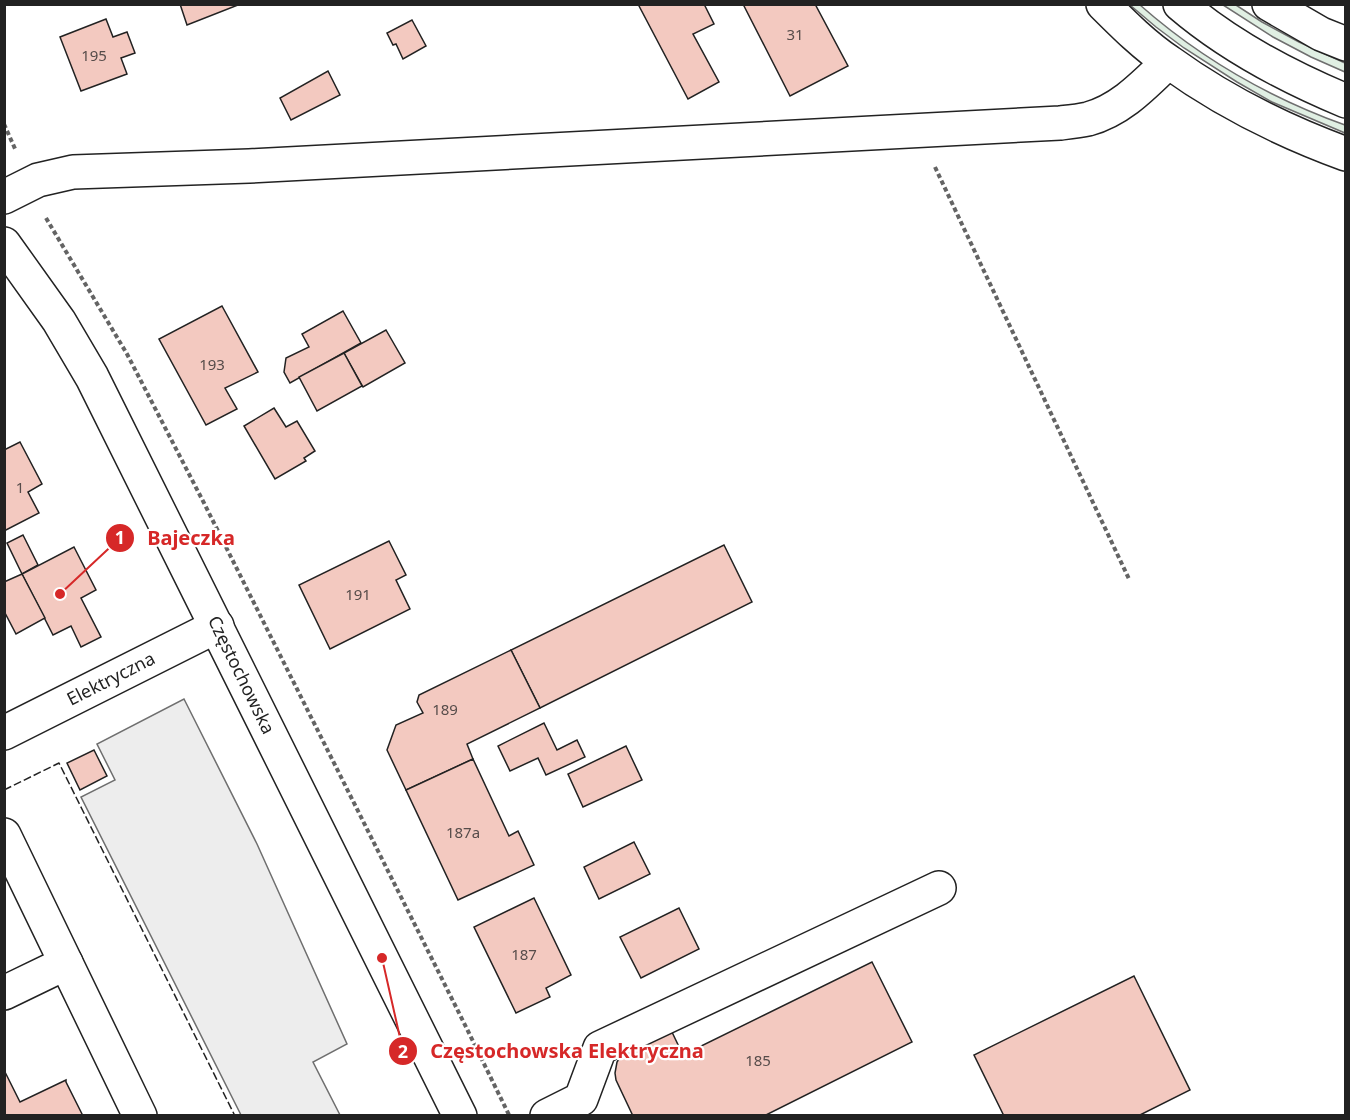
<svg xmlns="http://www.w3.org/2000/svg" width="1350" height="1120" font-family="'Noto Sans',sans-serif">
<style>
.green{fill:#e0efe3;stroke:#6f6f6f;stroke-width:1.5}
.parking{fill:#ededed;stroke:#6f6f6f;stroke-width:1.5}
.building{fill:#f3c9c0;stroke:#222;stroke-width:1.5}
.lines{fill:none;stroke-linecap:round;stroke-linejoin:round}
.minor-casing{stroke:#222;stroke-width:36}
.major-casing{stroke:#222;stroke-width:36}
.path{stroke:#646464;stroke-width:4;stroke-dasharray:4.5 3;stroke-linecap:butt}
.minor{stroke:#fff;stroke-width:33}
.major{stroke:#fff;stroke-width:33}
.fence{stroke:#222;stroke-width:1.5;stroke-dasharray:8 3;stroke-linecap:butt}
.labels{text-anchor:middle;stroke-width:4.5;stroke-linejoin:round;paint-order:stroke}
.number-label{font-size:15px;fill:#564c4a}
.street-label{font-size:18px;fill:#222;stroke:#fff}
.leader{fill:none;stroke:#d62828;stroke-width:2}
.callout-dot{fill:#d62828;stroke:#fff;stroke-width:2}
.mark-label{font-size:18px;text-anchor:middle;font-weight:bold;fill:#fff}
.callout-label{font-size:20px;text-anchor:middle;font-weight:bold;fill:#d62828;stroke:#fff;stroke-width:4.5;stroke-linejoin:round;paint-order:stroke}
</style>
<rect width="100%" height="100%" fill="#fff"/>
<g class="green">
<path d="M1130,5H1140C1200,58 1270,98 1345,125V133L1272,102L1237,82L1184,48L1156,27Z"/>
<path d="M1223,5H1236L1262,22L1299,42L1345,63V72L1311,57L1273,37Z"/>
</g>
<path class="parking" d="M184,699L257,844L347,1044L313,1062L340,1115H241L81,797L115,780L97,744Z"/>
<g class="building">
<path d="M180,4H238V5L187,25Z"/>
<path d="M638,4H704L714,24L693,34L719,82L688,99Z"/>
<path d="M743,4H815L848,66L790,96Z"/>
<path d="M106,19L113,37L127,32L135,53L121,58L127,74L81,91L60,37Z"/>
<path d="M412,20L426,46L403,59L396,44L393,45L387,33Z"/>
<path d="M328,71L340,95L291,120L280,98Z"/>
<path d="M222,306L258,372L225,388L237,409L206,425L159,339Z"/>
<path d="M343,311L361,343L290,383L284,372L286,358L309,347L302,334Z"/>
<path d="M386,330L405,363L363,387L344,353Z"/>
<path d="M344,353L362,386L317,411L299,377Z"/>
<path d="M274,408L286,427L297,421L315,451L304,458L306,461L275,479L244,426Z"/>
<path d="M20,442L42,484L28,492L39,513L4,531V450Z"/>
<path d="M23,535L38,565L22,574L7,543Z"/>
<path d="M389,541L406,575L396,580L410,609L330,649L299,585Z"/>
<path d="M724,545L752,602L540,708L511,650Z"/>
<path d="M74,547L96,590L81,598L101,637L81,647L71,626L53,635L22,574Z"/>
<path d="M22,574L45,618L16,634L4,611V582Z"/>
<path d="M511,650L540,708L467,744L473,759L406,790L387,750L396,725L423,713L417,702L419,695Z"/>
<path d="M544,723L557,750L577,740L585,757L546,775L538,758L510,771L498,746Z"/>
<path d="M626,746L642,780L583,807L568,774Z"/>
<path d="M94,750L107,776L80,790L67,763Z"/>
<path d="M473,759L509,836L518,831L534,865L458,900L406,790Z"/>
<path d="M634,842L650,874L599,899L584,867Z"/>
<path d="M534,898L571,975L546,988L550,997L516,1013L474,927Z"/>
<path d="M679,908L699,949L641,978L620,937Z"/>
<path d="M872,962L912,1042L764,1116H633L616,1080L615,1073L617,1062L622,1054L670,1028L683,1055Z"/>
<path d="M1134,976L1190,1090L1138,1116H1004L974,1055Z"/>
<path d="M4,1070L20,1102L66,1080V1082L83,1116H4Z"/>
</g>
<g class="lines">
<defs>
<g id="minor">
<path d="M1103,4C1124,25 1145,46 1169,62C1223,101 1283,131 1346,154"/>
<path d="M1180,4C1229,46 1286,76 1346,101"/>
<path d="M1269,4L1321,34L1346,44"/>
<path d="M4,197L38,180L73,172L249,166L1060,123C1069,122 1079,121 1088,119C1121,110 1144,85 1168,62"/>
<path d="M4,733L217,626"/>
<path d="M4,835L140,1116"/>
<path d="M4,993L66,963"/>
<path d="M547,1116L581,1099L600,1048L939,888"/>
</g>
<path id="major" d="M4,244L59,321L92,377L460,1116"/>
</defs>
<use href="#minor" class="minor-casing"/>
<use href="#major" class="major-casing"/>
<g class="path">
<path d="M4,124L16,151"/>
<path d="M935,167L1129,579"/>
<path d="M46,218L127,354L204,503L468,1031L509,1115"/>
</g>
<use href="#minor" class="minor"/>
<use href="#major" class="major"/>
<path class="fence" d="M4,790L59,763L235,1116"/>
</g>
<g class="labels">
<g class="number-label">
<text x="795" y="40">31</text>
<text x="94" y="61">195</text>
<text x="212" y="370">193</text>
<text x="20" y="493">1</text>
<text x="358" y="600">191</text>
<text x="445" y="715">189</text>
<text x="463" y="838">187a</text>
<text x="524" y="960">187</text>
<text x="758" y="1066">185</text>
</g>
<g class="street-label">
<text transform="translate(241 675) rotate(64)" y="6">Częstochowska</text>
<text transform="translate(111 679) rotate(-27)" y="6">Elektryczna</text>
</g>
</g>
<path class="leader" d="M60 594L120 538M382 958L403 1051"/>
<g class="callout-dot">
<circle cx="60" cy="594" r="6"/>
<circle cx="382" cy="958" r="6"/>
<circle cx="120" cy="538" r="15"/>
<circle cx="403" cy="1051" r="15"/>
</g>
<g class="mark-label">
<text x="120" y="544">1</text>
<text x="403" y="1058">2</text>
</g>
<g class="callout-label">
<text x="191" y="545">Bajeczka</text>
<text x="567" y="1058">Częstochowska Elektryczna</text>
</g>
<rect width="1350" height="1120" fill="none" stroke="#222222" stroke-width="12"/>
</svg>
